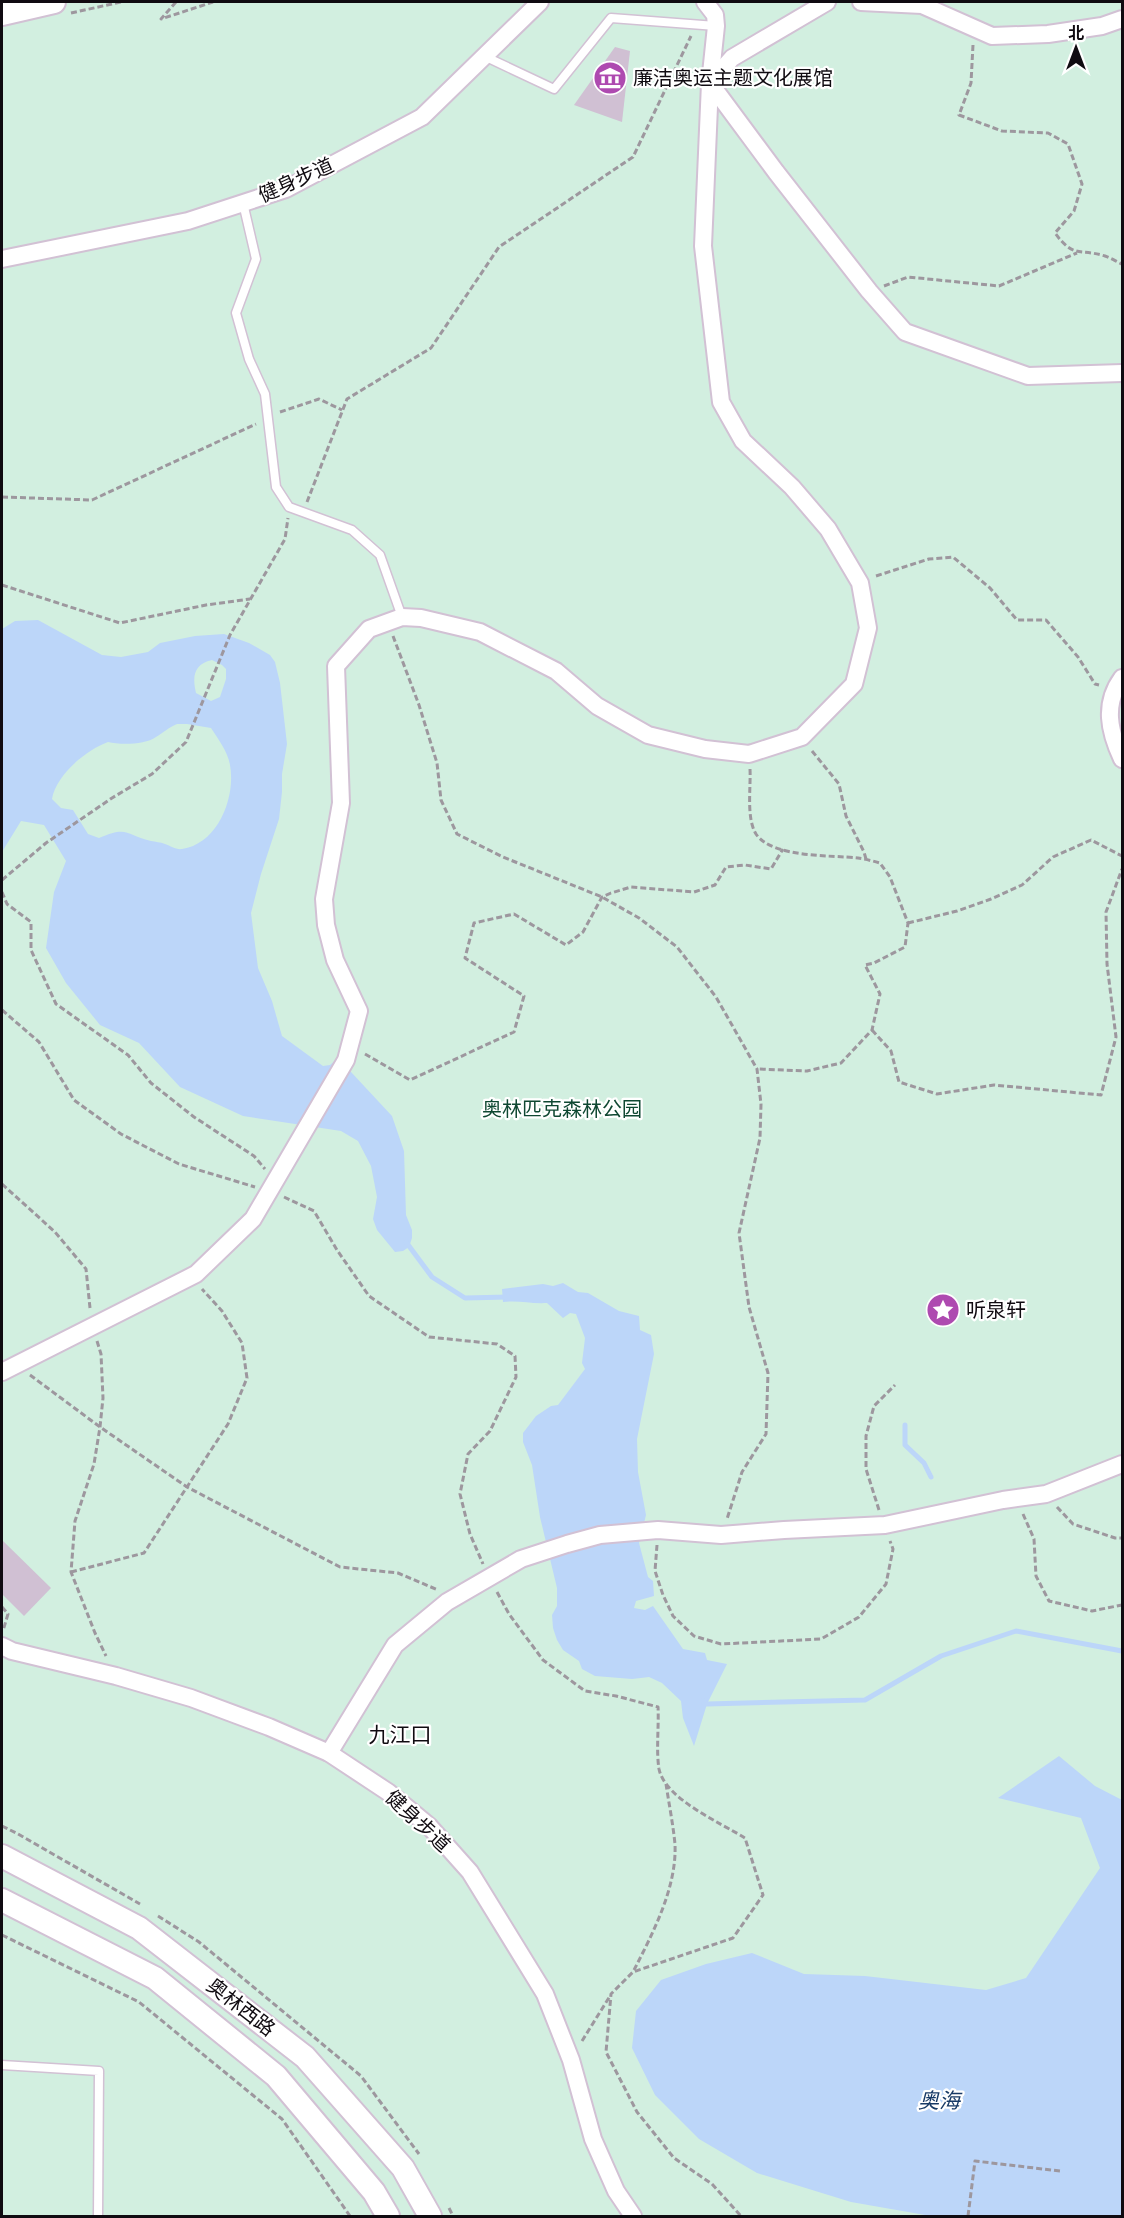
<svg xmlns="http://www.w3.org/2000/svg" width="1124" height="2218" font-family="Karla,'Noto Sans SC',sans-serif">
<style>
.green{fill:#d2efe0}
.water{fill:#bcd6f9;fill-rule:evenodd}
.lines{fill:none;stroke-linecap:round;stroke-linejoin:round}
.stream{stroke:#bcd6f9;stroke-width:5}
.building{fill:#d0c0d3}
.lane-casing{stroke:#d2c1d4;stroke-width:11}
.street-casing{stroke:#d2c1d4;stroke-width:20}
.secondary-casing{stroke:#d2c1d4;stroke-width:26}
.path{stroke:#9d979e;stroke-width:3;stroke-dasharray:6 3;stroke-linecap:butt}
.lane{stroke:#fff;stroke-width:8}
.street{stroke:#fff;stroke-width:16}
.secondary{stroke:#fff;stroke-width:22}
.labels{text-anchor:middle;stroke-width:4.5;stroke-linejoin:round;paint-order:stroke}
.poi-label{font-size:20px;fill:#100b11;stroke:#fff;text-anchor:start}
.street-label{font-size:20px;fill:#100b11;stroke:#fff}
.park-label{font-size:20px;fill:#0f4832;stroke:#fff}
.neighbourhood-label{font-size:21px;fill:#100b11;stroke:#fff}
.water-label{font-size:21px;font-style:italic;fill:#183a66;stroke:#fff}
</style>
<rect width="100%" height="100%" fill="#fef7ff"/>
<rect class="green" x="2" y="2" width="1120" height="2214"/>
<g class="water">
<path d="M38,620L102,655L121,657L148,652L160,643L195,636L224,634L249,643L270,655L275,662L280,683L287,744L282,774V792L279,819L261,874L251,913L258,968L272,1001L282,1036L323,1066L330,1065L338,1058L392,1116L404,1151L406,1215L412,1230V1238L409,1247L403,1251L395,1252L377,1230L373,1219L377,1197L371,1166L358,1141L341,1131L243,1116L180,1087L139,1043L100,1025L66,983L46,948L54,892L66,861L44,825L21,821L2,852V629L15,621ZM212,660L222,665L226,669V679L220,697L211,701L196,693C192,676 194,664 212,660ZM177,724H187L211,728C218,739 228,752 230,765C236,797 218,844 182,849C176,850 171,846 165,844C160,842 156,842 151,841C126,835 128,825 99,838L88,834L73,810L61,808L52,799C56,775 86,750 108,742C120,745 145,745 156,737C164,732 168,728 177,724Z"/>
<path d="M563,1283L578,1292L588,1293L619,1311L639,1316L640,1330L651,1335L654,1354L637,1439L638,1472L646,1515L639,1543L648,1577L653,1581L654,1596L636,1601L634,1608L645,1610L653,1606L683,1649L705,1653L707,1660L727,1664L707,1704L694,1746L683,1718L681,1701L662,1683L649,1677L632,1679L595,1676L582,1669L579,1661L563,1650L557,1640L553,1628L552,1615L557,1606V1588L540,1517L532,1465L523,1442V1433L536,1416L551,1406L558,1405L585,1369L582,1363L585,1338L576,1314L570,1313L563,1318L547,1303C530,1304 519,1300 503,1302L502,1289L543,1284L553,1286Z"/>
<path d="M1059,1756L1095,1786L1122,1800V2216H931L851,2202L757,2173L699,2139L655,2095L632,2048L636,2011L661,1980L706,1964L752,1953L804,1974L865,1976L986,1990L1026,1978L1100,1868L1081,1818L998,1798Z"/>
</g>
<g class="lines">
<g class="stream">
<path d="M406,1242L432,1277L465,1298L508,1297"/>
<path d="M905,1425V1445L924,1463L931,1477"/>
<path d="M703,1701L707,1704L865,1700L941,1656L1016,1631L1122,1651"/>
</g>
</g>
<g class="building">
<path d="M615,47L630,51L622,122L574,105Z"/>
<path d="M2,1540L51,1588L24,1616L2,1594Z"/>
</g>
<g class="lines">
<defs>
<g id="lane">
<path d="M484,56L554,89L611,18L716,26"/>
<path d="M243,203L256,259L236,313L249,359L265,394L276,487L289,507L352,530L380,555L402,617"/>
<path d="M2,2065L99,2071L98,2216"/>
</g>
<g id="street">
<path d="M827,2L732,58L710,83L776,172L869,291L905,332L1028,376L1122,373"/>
<path d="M861,2L922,5L992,36L1048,34L1102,26L1122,19"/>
<path d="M2,259L188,221L286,189L422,117L540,2"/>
<path d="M1122,678C1103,704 1109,731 1122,759"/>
<path d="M2,1372L196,1274L253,1219L346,1060L359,1011L335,960L326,925L324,899L341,803L336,666L369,629L402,617L421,618L480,632L556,671L597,706L648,735L705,749L749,754L802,737L854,684L868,628L860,583L828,529L792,487L743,441L721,402L703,246L710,83L716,26L715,15L705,2"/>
<path d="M2,1646L12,1651L116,1676L191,1698L269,1727L329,1753L388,1792L429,1826L470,1872L545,1994L571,2060L593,2139L616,2191L633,2216"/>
<path d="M329,1753L395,1645L447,1602L521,1559L567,1544L600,1535L658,1530L721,1535L784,1530L885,1525L1003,1500L1046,1494L1122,1464"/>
</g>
<g id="secondary">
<path d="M2,14L54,2"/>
<path d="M2,1856L139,1928L305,2057L403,2168L430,2216"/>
<path d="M2,1900L155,1978L276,2076L374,2192L388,2216"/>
</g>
</defs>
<use href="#lane" class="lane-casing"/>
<use href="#street" class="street-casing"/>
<use href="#secondary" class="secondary-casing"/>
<g class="path">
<path d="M176,2L161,19L213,2"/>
<path d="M71,13L121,2"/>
<path d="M973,45L971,83L959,115L1002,131L1048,133L1068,144L1082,184L1074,211L1055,233C1074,259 1079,248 1105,256C1111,258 1117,262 1122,264"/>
<path d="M884,286L908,277L999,286L1077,253"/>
<path d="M280,412L319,399L342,410"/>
<path d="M2,497L92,500L256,424"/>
<path d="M307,502L347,399L431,348L499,247L633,157L691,36"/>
<path d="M876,576L929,559L953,557L990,588L1017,620H1046L1078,657L1095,684L1099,685"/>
<path d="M2,585L120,623L206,605L250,599"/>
<path d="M393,636L419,705L437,763L441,800L457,834L503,857L602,897L639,918L677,947L716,997L757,1069L761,1104L760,1138L739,1233L749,1307L768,1373L766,1434L742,1472L727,1519"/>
<path d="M812,751L839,784L846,816L864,852L866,859"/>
<path d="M750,769C751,787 746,818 756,834C772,858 831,855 858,858C865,859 873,861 880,863L890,877L908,923L905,947L874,963L865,965L880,994L872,1030L841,1063L807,1071L757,1069"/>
<path d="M2,880L46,843L112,798L152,774L186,742L230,635L285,539L288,518"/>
<path d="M2,892L7,904L31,922V950L56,1004L128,1055L151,1083L194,1117L254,1156L265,1169"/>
<path d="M908,923L957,911L991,899L1022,885L1053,857L1091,840L1122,856"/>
<path d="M2,1010L39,1042L74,1100L121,1134L179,1164L255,1187"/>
<path d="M872,1030L891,1051L899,1082L937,1094L994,1085L1101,1095L1116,1037L1107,964L1106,912L1122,869"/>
<path d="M365,1054L410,1080L514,1032L524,996L465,958L474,923L514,914L566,945L583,932L602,897L611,893L631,887L694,892L715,885L726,867L745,865L771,869L783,849"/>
<path d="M2,1184L55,1232L86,1269L90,1308"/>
<path d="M284,1197L314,1211L337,1250L369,1296L429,1337L497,1344L515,1356L516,1377L490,1431L468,1454L460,1494L470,1534L483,1564"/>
<path d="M97,1341L101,1354L103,1398L100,1427L94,1464L75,1521L71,1572L95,1633L106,1656"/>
<path d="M30,1375L100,1427L187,1487L340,1567L398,1573L438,1590"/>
<path d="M1057,1507L1073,1524L1115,1538H1122"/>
<path d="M879,1510L866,1469V1436L874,1406L895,1385"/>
<path d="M1023,1514L1034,1539L1036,1576L1049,1601L1092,1611L1122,1605"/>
<path d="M657,1545L655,1571L663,1595L673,1616L694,1636L721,1644L821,1639L859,1617L886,1584L893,1549L890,1541"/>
<path d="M71,1572L144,1553L228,1424L247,1378L242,1343L222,1311L202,1289"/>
<path d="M497,1592L509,1614L543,1660L585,1691L616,1696L658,1707C659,1726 656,1751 659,1769C665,1799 721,1823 745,1838L763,1895L733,1938L633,1972L611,1994L606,2052L637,2112L674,2158L712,2184L741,2216"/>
<path d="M2,1607L8,1614L3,1631"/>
<path d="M2,1826L18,1834L140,1904"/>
<path d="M158,1916L199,1942L361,2076L419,2154"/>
<path d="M2,1935L139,2002L282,2119L350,2216"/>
<path d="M634,1970C653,1933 677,1887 675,1844C673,1824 669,1804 666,1784"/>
<path d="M582,2041L610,1996"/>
<path d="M449,2208L453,2216"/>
<path d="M968,2216L975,2161L1060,2171"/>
</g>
<use href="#lane" class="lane"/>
<use href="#street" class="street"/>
<use href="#secondary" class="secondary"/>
</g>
<defs>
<symbol id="museum-disc" viewBox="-11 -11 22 22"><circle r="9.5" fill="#ae4ab0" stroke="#fff"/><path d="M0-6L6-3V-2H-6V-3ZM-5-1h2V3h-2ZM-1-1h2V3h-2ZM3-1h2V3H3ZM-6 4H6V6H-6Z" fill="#fff"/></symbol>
<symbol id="sight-disc" viewBox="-11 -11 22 22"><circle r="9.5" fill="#ae4ab0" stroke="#fff"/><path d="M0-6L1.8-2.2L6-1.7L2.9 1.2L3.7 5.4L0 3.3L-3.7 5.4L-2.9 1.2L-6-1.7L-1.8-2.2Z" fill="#fff"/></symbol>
</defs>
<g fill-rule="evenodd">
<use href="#museum-disc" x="591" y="59" width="38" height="38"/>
<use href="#sight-disc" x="924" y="1291" width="38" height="38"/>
</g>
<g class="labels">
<g class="poi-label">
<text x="633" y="85">廉洁奥运主题文化展馆</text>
<text x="966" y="1317">听泉轩</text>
</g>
<g class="street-label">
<text transform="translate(296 180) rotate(-24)" y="7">健身步道</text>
<text transform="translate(418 1821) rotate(43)" y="7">健身步道</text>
<text transform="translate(241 2007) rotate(38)" y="7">奥林西路</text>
</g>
<g class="park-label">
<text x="562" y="1116">奥林匹克森林公园</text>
</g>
<g class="neighbourhood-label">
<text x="400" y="1742">九江口</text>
</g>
<g class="water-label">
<text x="939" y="2108">奥海</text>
</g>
</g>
<rect width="1124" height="2218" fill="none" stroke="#100b11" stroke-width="6"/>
<g transform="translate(1076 48)" stroke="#ffffff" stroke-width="4.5" paint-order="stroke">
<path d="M0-4.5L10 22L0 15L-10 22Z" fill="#100b11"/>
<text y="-9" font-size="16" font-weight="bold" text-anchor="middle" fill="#100b11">北</text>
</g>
</svg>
